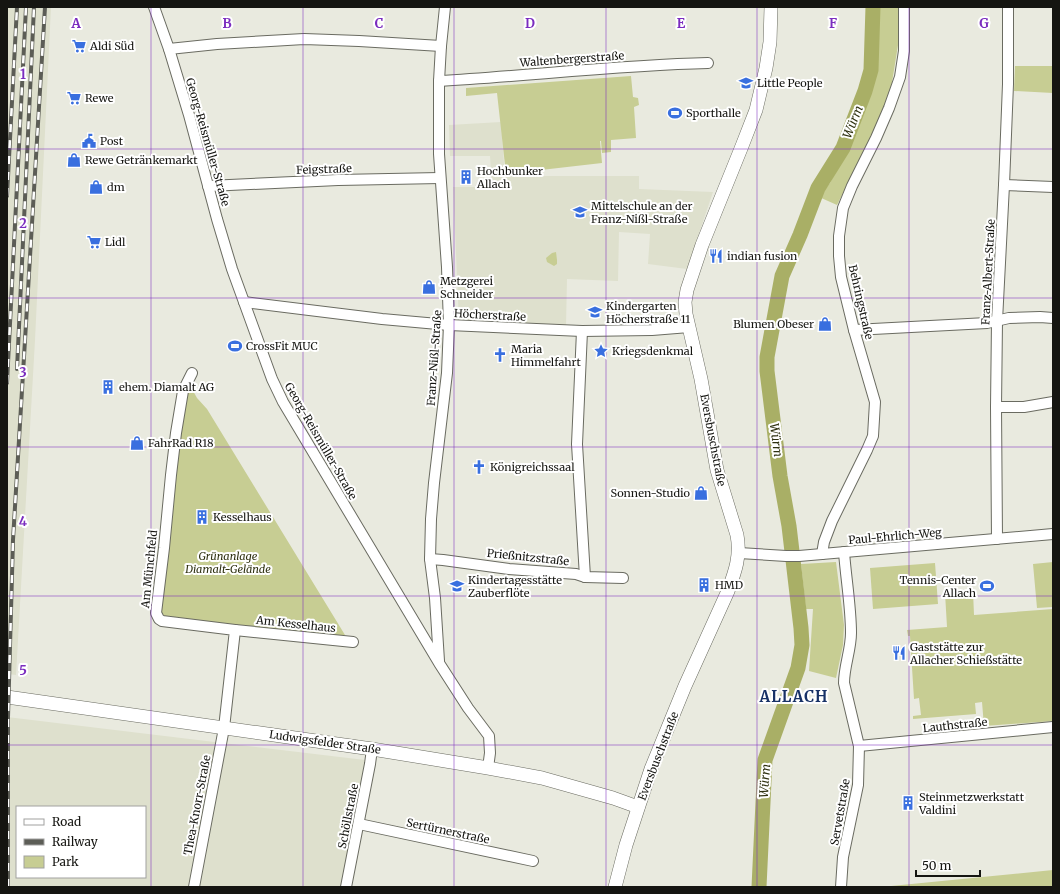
<svg xmlns="http://www.w3.org/2000/svg" width="1060" height="894" font-family="Merriweather,serif">
<style>
.built{fill:#dee0cd;fill-rule:evenodd}
.green{fill:#c7cd93}
.lines{fill:none;stroke-linecap:round;stroke-linejoin:round}
.river{stroke:#a9af66;stroke-width:15}
.street-casing{stroke:#6a6b61;stroke-width:12}
.secondary-casing{stroke:#6a6b61;stroke-width:14}
.street{stroke:#fff;stroke-width:10}
.secondary{stroke:#fff;stroke-width:13}
.rail-casing{stroke:#5c5d56;stroke-width:4}
.rail{stroke:#fff;stroke-width:2.5;stroke-dasharray:8;stroke-linecap:butt}
.grid{fill:none;stroke:#7b2cbf;stroke-width:1;stroke-opacity:0.55}
.labels{text-anchor:middle;stroke-width:4;stroke-linejoin:round;paint-order:stroke}
.poi-label{font-size:11px;fill:#151511;stroke:#fff;text-anchor:start}
.street-label{font-size:11px;fill:#151511;stroke:#fff}
.park-label{font-size:11px;font-style:italic;fill:#2e3010;stroke:#fff}
.water-label{font-size:12px;font-style:italic;fill:#2f3110;stroke:#fff}
.district-label{font-size:15px;font-weight:bold;letter-spacing:1px;fill:#173166;stroke:#fff}
.grid-label{font-size:13px;text-anchor:middle;font-weight:bold;fill:#7b2cbf;stroke:#fff;stroke-width:4;stroke-linejoin:round;paint-order:stroke}
</style>
<rect width="100%" height="100%" fill="#e9eadf"/>
<g class="built">
<path d="M7,7H51L35,340L16,675L7,674Z"/>
<path d="M501,122L505,176H639V189L713,192L687,269L648,264L650,234L619,232L618,281L567,279L566,326L459,321L453,187H492L490,156H450L449,125Z"/>
<path d="M7,717L365,760L342,887H7ZM17,807H145V877H17Z"/>
</g>
<g class="green">
<path d="M877,7H898L899,39L889,101L837,205L819,197L830,183L850,142L871,90L878,57L876,27Z"/>
<path d="M1015,66H1053V93L1014,91Z"/>
<path d="M631,76L633,97L638,98L639,105L634,107L636,138L611,140V152L602,153L601,141H600L602,163L506,174L497,93L466,96V88Z"/>
<path d="M556,252L557,260V264L554,266L547,262L546,258L552,253Z"/>
<path d="M192,389L197,398L207,409L345,635L335,637L165,617L160,611L172,506L185,401L187,393Z"/>
<path d="M836,562L844,625L843,645L836,678L809,671L813,609H806L801,564Z"/>
<path d="M1053,562V607L1037,608L1033,564Z"/>
<path d="M935,563L938,604L873,609L870,568Z"/>
<path d="M973,591L974,615L1053,609V721L984,726L982,702L975,703L976,714L913,719V716L921,715L919,698L914,699L910,636H908L907,630L947,627L945,593Z"/>
<path d="M1053,870V887H881Z"/>
</g>
<g class="lines">
<path class="river" d="M759,887L765,760L798,668L802,645L801,628L789,526L780,476L767,371V357L782,276L800,235L818,188L843,148L865,91L871,70L873,7"/>
<defs>
<g id="street">
<path d="M154,7L169,49L189,115L217,219L232,269L272,379L283,402L439,663L468,708L489,736L490,753L488,768"/>
<path d="M169,49L217,44L304,39L359,41L441,46"/>
<path d="M439,81C528,76 618,65 708,63"/>
<path d="M1004,185L1053,187"/>
<path d="M208,186L338,180L440,178"/>
<path d="M244,302L382,319L449,325L582,331L652,330L689,327"/>
<path d="M854,330L987,323L1009,318L1040,317L1053,318"/>
<path d="M582,331L577,444L585,577"/>
<path d="M192,373L183,391L176,433L171,475L164,548L156,613L159,619L162,621L235,630L224,728L194,887"/>
<path d="M996,407H1024L1053,402"/>
<path d="M997,539L996,407L997,321L1004,185L1008,84V7"/>
<path d="M739,553L786,556H799L1053,534"/>
<path d="M822,554L824,542L832,521L867,450L873,436L875,402L854,330L841,277L839,256V236L843,208L852,186L876,138L889,108L900,77L904,51V7"/>
<path d="M430,559L443,560L509,569L576,574L585,577L623,578"/>
<path d="M235,630L353,642"/>
<path d="M439,661L435,598L430,559L431,519L434,483L447,373L449,325L447,267L439,154V81L441,46L445,7"/>
<path d="M859,746L1053,727"/>
<path d="M359,824L533,861"/>
<path d="M346,887L370,764L372,749"/>
<path d="M841,887L843,857L858,785L859,746L844,683C844,666 851,650 851,633C851,607 846,579 844,552"/>
</g>
<g id="secondary">
<path d="M7,697L372,749L488,768L542,778L613,798L638,807"/>
<path d="M615,887L626,845L651,769L685,686L728,591C735,572 741,556 737,535L717,470L701,379L686,314L685,302L687,290L702,245L742,146L756,110L766,68L770,42L771,7"/>
</g>
</defs>
<use href="#street" class="street-casing"/>
<use href="#secondary" class="secondary-casing"/>
<use href="#street" class="street"/>
<use href="#secondary" class="secondary"/>
<defs>
<g id="rail">
<path d="M7,196L17,7"/>
<path d="M17,369L34,7"/>
<path d="M7,383L26,7"/>
<path d="M8,887V717L13,540L45,7"/>
</g>
</defs>
<use href="#rail" class="rail-casing"/>
<use href="#rail" class="rail"/>
</g>
<path class="grid" d="M151,7V887M303,7V887M454,7V887M606,7V887M757,7V887M909,7V887M7,149H1053M7,298H1053M7,447H1053M7,596H1053M7,745H1053"/>
<defs>
<symbol id="supermarket-bare" viewBox="-9 -9 18 18"><path d="M-6-5.5h2.5l.6 2H6L4.5 2H-2.5L-4.4-4H-6ZM-1.5 3.2a1.3 1.3 0 1 0 .1 0ZM3 3.2a1.3 1.3 0 1 0 .1 0Z" fill="#396fdf" stroke="#fff" stroke-width="2.5" paint-order="stroke"/></symbol>
<symbol id="school-bare" viewBox="-9 -9 18 18"><path d="M0-5L7-2L0 1L-7-2ZM-4 1L0 2.5L4 1V4Q0 6-4 4Z" fill="#396fdf" stroke="#fff" stroke-width="2.5" paint-order="stroke"/></symbol>
<symbol id="stadium-bare" viewBox="-9 -9 18 18"><path d="M0-5a6.5 5 0 1 0 0 10a6.5 5 0 1 0 0-10ZM-3.5-1.8h7v3.6h-7Z" fill="#396fdf" stroke="#fff" stroke-width="2.5" paint-order="stroke"/></symbol>
<symbol id="civic-bare" viewBox="-9 -9 18 18"><path d="M-.6-6.5H3V-4.5H.6V-3L4-1V1h2V6H-6V1h2V-1L-.6-3ZM-1.2 2.5V6h2.4V2.5Z" fill="#396fdf" stroke="#fff" stroke-width="2.5" paint-order="stroke"/></symbol>
<symbol id="shop-bare" viewBox="-9 -9 18 18"><path d="M-5-2.5h2.3a2.7 3.5 0 0 1 5.4 0H5L5.5 6h-11ZM-1.5-2.5h3a1.5 2.3 0 0 0-3 0Z" fill="#396fdf" stroke="#fff" stroke-width="2.5" paint-order="stroke"/></symbol>
<symbol id="building-bare" viewBox="-9 -9 18 18"><path d="M-4-6H4V6H1V3H-1V6H-4ZM-2.5-4.3h1.7v1.8h-1.7ZM.8-4.3h1.7v1.8H.8ZM-2.5-1h1.7V.8h-1.7ZM.8-1h1.7V.8H.8Z" fill="#396fdf" stroke="#fff" stroke-width="2.5" paint-order="stroke"/></symbol>
<symbol id="restaurant-bare" viewBox="-9 -9 18 18"><path d="M-5-6h1v4h1v-4h1v4h1v-4h1v5L-1.5 .5V6h-2V.5L-5-1ZM5-6V6H3V1.5H1.5Q1.5-4 5-6Z" fill="#396fdf" stroke="#fff" stroke-width="2.5" paint-order="stroke"/></symbol>
<symbol id="sight-bare" viewBox="-9 -9 18 18"><path d="M0-6L1.8-2.2L6-1.7L2.9 1.2L3.7 5.4L0 3.3L-3.7 5.4L-2.9 1.2L-6-1.7L-1.8-2.2Z" fill="#396fdf" stroke="#fff" stroke-width="2.5" paint-order="stroke"/></symbol>
<symbol id="church-bare" viewBox="-9 -9 18 18"><path d="M-1.2-6h2.4v3.5h3.3v2.4h-3.3V6h-2.4V-.1h-3.3v-2.4h3.3Z" fill="#396fdf" stroke="#fff" stroke-width="2.5" paint-order="stroke"/></symbol>
</defs>
<g fill-rule="evenodd">
<use href="#supermarket-bare" x="69" y="36" width="20" height="20"/>
<use href="#school-bare" x="736" y="73" width="20" height="20"/>
<use href="#supermarket-bare" x="64" y="88" width="20" height="20"/>
<use href="#stadium-bare" x="665" y="103" width="20" height="20"/>
<use href="#civic-bare" x="79" y="131" width="20" height="20"/>
<use href="#shop-bare" x="64" y="150" width="20" height="20"/>
<use href="#building-bare" x="456" y="167" width="20" height="20"/>
<use href="#shop-bare" x="86" y="177" width="20" height="20"/>
<use href="#school-bare" x="570" y="202" width="20" height="20"/>
<use href="#supermarket-bare" x="84" y="232" width="20" height="20"/>
<use href="#restaurant-bare" x="706" y="246" width="20" height="20"/>
<use href="#shop-bare" x="419" y="277" width="20" height="20"/>
<use href="#school-bare" x="585" y="302" width="20" height="20"/>
<use href="#shop-bare" x="815" y="314" width="20" height="20"/>
<use href="#stadium-bare" x="225" y="336" width="20" height="20"/>
<use href="#sight-bare" x="591" y="341" width="20" height="20"/>
<use href="#church-bare" x="490" y="345" width="20" height="20"/>
<use href="#building-bare" x="98" y="377" width="20" height="20"/>
<use href="#shop-bare" x="127" y="433" width="20" height="20"/>
<use href="#church-bare" x="469" y="457" width="20" height="20"/>
<use href="#shop-bare" x="691" y="483" width="20" height="20"/>
<use href="#building-bare" x="192" y="507" width="20" height="20"/>
<use href="#building-bare" x="694" y="575" width="20" height="20"/>
<use href="#school-bare" x="447" y="576" width="20" height="20"/>
<use href="#stadium-bare" x="977" y="576" width="20" height="20"/>
<use href="#restaurant-bare" x="889" y="643" width="20" height="20"/>
<use href="#building-bare" x="898" y="793" width="20" height="20"/>
</g>
<g class="labels">
<g class="poi-label">
<text x="90" y="50">Aldi Süd</text>
<text x="757" y="87">Little People</text>
<text x="85" y="102">Rewe</text>
<text x="686" y="117">Sporthalle</text>
<text x="100" y="145">Post</text>
<text x="85" y="164">Rewe Getränkemarkt</text>
<text x="477" y="175">Hochbunker<tspan x="477" dy="13">Allach</tspan></text>
<text x="107" y="191">dm</text>
<text x="591" y="210">Mittelschule an der<tspan x="591" dy="13">Franz-Nißl-Straße</tspan></text>
<text x="105" y="246">Lidl</text>
<text x="727" y="260">indian fusion</text>
<text x="440" y="285">Metzgerei<tspan x="440" dy="13">Schneider</tspan></text>
<text x="606" y="310">Kindergarten<tspan x="606" dy="13">Höcherstraße 11</tspan></text>
<text x="814" y="328" text-anchor="end">Blumen Obeser</text>
<text x="246" y="350">CrossFit MUC</text>
<text x="511" y="353">Maria<tspan x="511" dy="13">Himmelfahrt</tspan></text>
<text x="612" y="355">Kriegsdenkmal</text>
<text x="119" y="391">ehem. Diamalt AG</text>
<text x="148" y="447">FahrRad R18</text>
<text x="490" y="471">Königreichssaal</text>
<text x="690" y="497" text-anchor="end">Sonnen-Studio</text>
<text x="213" y="521">Kesselhaus</text>
<text x="468" y="584">Kindertagesstätte<tspan x="468" dy="13">Zauberflöte</tspan></text>
<text x="976" y="584" text-anchor="end">Tennis-Center<tspan x="976" dy="13">Allach</tspan></text>
<text x="715" y="589">HMD</text>
<text x="910" y="651">Gaststätte zur<tspan x="910" dy="13">Allacher Schießstätte</tspan></text>
<text x="919" y="801">Steinmetzwerkstatt<tspan x="919" dy="13">Valdini</tspan></text>
</g>
<g class="street-label">
<text transform="translate(572 59) rotate(-4)" y="4">Waltenbergerstraße</text>
<text transform="translate(208 142) rotate(74)" y="4">Georg-Reismüller-Straße</text>
<text transform="translate(324 169) rotate(-2)" y="4">Feigstraße</text>
<text transform="translate(988 272) rotate(-87)" y="4">Franz-Albert-Straße</text>
<text transform="translate(861 302) rotate(77)" y="4">Behringstraße</text>
<text transform="translate(490 315) rotate(3)" y="4">Höcherstraße</text>
<text transform="translate(434 358) rotate(-86)" y="4">Franz-Nißl-Straße</text>
<text transform="translate(713 440) rotate(79)" y="4">Eversbuschstraße</text>
<text transform="translate(321 441) rotate(60)" y="4">Georg-Reismüller-Straße</text>
<text transform="translate(895 536) rotate(-5)" y="4">Paul-Ehrlich-Weg</text>
<text transform="translate(528 557) rotate(6)" y="4">Prießnitzstraße</text>
<text transform="translate(149 569) rotate(-84)" y="4">Am Münchfeld</text>
<text transform="translate(296 624) rotate(6)" y="4">Am Kesselhaus</text>
<text transform="translate(955 725) rotate(-6)" y="4">Lauthstraße</text>
<text transform="translate(325 742) rotate(8)" y="4">Ludwigsfelder Straße</text>
<text transform="translate(658 756) rotate(-69)" y="4">Eversbuschstraße</text>
<text transform="translate(197 805) rotate(-79)" y="4">Thea-Knorr-Straße</text>
<text transform="translate(840 812) rotate(-80)" y="4">Servetstraße</text>
<text transform="translate(348 816) rotate(-79)" y="4">Schöllstraße</text>
<text transform="translate(448 831) rotate(12)" y="4">Sertürnerstraße</text>
</g>
<g class="park-label">
<text x="228" y="560">Grünanlage<tspan x="228" dy="13">Diamalt-Gelände</tspan></text>
</g>
<g class="water-label">
<text transform="translate(853 122) rotate(-68)" y="4">Würm</text>
<text transform="translate(776 440) rotate(82)" y="4">Würm</text>
<text transform="translate(765 781) rotate(-86)" y="4">Würm</text>
</g>
<g class="district-label">
<text x="794" y="702">ALLACH</text>
</g>
</g>
<g class="grid-label">
<text x="76" y="28">A</text>
<text x="227" y="28">B</text>
<text x="379" y="28">C</text>
<text x="530" y="28">D</text>
<text x="681" y="28">E</text>
<text x="833" y="28">F</text>
<text x="984" y="28">G</text>
<text x="23" y="79">1</text>
<text x="23" y="228">2</text>
<text x="23" y="377">3</text>
<text x="23" y="526">4</text>
<text x="23" y="675">5</text>
</g>
<rect width="1060" height="894" fill="none" stroke="#151511" stroke-width="16"/>
<rect x="16" y="806" width="130" height="72" fill="#ffffff" stroke="#a1a1a0"/>
<rect x="24" y="819" width="20" height="6" fill="#ffffff" stroke="#a1a1a0"/>
<text x="52" y="826" font-size="12" fill="#151511">Road</text>
<rect x="24" y="839" width="20" height="6" fill="#5c5d56" stroke="#a1a1a0"/>
<text x="52" y="846" font-size="12" fill="#151511">Railway</text>
<rect x="24" y="856" width="20" height="12" fill="#c7cd93" stroke="#a1a1a0"/>
<text x="52" y="866" font-size="12" fill="#151511">Park</text>
<path d="M916 870v6h64v-6" fill="none" stroke="#151511" stroke-width="2"/>
<text x="922" y="870" font-size="12" fill="#151511" stroke="#ffffff" stroke-width="3" paint-order="stroke">50 m</text>
</svg>
